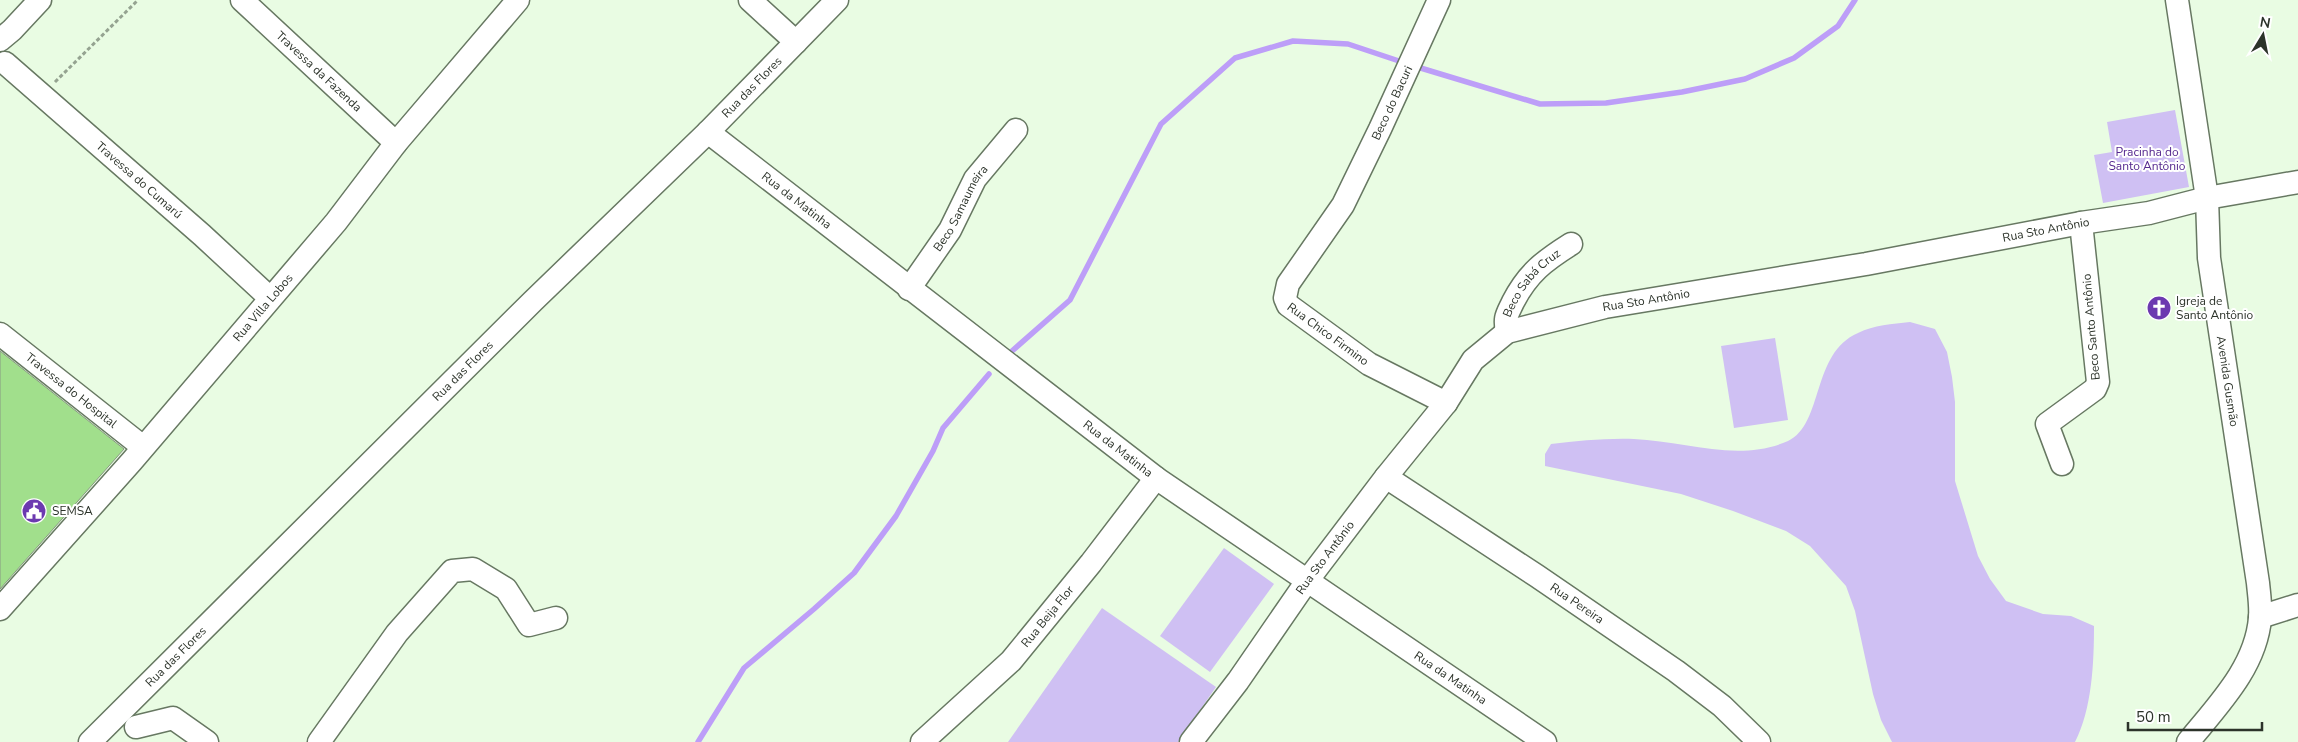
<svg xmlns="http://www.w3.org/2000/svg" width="2298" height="742" font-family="'Nunito Sans',sans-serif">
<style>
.green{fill:#cfc0f3}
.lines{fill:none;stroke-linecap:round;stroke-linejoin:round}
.stream{stroke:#bd9ef8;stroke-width:5.5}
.building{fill:#a1df8c;stroke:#889982}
.minor-casing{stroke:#677862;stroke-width:25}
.path{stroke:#95a391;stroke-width:3;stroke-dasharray:4 2.5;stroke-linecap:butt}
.minor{stroke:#fff;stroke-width:22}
.labels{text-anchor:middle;stroke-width:4;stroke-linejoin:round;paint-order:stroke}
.street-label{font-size:12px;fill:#2c332a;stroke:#fff}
.park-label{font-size:12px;fill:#56298f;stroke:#fff}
.poi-label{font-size:12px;fill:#2c332a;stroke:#fff;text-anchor:start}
</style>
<rect width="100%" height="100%" fill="#e9fce3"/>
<g class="green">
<path d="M2175,110L2189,187L2103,203L2094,155L2112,152L2107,122Z"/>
<path d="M1910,322L1935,329L1947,352L1952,377L1955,402V481L1978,556L1990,579L2006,601L2043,614L2071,616L2094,626C2094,663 2092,709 2075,742H1892L1881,720L1873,694L1855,611L1846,586L1810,546L1786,531L1733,511L1681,494L1545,466V454L1551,444C1578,441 1606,438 1634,439C1685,441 1738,463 1788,441C1824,424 1811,353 1858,333C1874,325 1892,324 1910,322Z"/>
<path d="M1775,338L1788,420L1734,428L1721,346Z"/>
<path d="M1224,548L1274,584L1210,672L1160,636Z"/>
<path d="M1102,608L1216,687L1178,742H1008Z"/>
</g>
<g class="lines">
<g class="stream">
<path d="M1414,66L1540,104L1606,103L1682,92L1745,79L1794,58L1838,26L1855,0"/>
<path d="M1012,351L1070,300L1161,124L1235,58L1293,41L1348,44L1405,63"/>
<path d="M698,742L744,668L814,609L854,573L896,516L933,451L943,428L989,374"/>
</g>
</g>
<path class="building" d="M0,351L124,449L0,589Z"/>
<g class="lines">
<defs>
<g id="minor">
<path id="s1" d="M242,0L396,143"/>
<path d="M750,0L796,42"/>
<path id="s2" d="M1439,0L1380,129L1343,205L1288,284L1285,298L1288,305L1369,364L1446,403"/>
<path id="s3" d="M2177,0L2207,198L2209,258L2258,583C2259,594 2261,606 2260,618C2256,667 2218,705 2188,742"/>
<path d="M0,40L12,30L40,0"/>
<path id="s4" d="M5,63L202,235L270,298"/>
<path id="s5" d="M708,132L1156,478L1545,742"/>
<path id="s6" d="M909,289L950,230L975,179L1016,130"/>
<path id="s7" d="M1507,332C1504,317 1507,315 1513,302C1528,273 1544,261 1571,244"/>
<path id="s8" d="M0,334L143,447"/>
<path d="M2062,464L2047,424L2095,389L2098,382L2081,223"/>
<path id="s9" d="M1386,477L1537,576L1676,671L1722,706L1759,742"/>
<path id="s10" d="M0,609L132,461L336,222L396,143L518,0"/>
<path d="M2260,617L2298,605"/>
<path d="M136,727L173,718L207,742"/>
<path id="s11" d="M90,742L533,301L708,132L837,0"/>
<path d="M319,742L397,633L452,571L473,569L506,589L529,625L556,618"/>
<path id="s12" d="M922,742L1011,661L1091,563L1156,478"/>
<path id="s13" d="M1191,742L1238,681L1307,581L1386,477L1446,403L1473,360L1507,332L1605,307L1866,264L2081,223L2149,213L2207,198L2298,182"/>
</g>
</defs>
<use href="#minor" class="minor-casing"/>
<path class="path" d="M55,82L138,0"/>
<use href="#minor" class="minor"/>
</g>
<defs>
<symbol id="church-disc" viewBox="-11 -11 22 22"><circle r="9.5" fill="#6c39b0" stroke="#fff"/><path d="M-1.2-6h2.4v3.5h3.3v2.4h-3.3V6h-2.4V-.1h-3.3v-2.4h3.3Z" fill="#fff"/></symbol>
<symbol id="civic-disc" viewBox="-11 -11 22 22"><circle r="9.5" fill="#6c39b0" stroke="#fff"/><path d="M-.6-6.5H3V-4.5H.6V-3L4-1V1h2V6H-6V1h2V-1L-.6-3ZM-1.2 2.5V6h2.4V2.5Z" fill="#fff"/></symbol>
</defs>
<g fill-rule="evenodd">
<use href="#church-disc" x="2145" y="294" width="28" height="28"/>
<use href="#civic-disc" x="20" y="497" width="28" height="28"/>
</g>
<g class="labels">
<g class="street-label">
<text dy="4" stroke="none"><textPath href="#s1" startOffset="105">Travessa da Fazenda</textPath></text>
<text dy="4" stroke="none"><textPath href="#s11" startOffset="931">Rua das Flores</textPath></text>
<text transform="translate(1392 103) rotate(-65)" y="4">Beco do Bacuri</text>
<text dy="4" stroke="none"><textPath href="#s4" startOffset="178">Travessa do Cumarú</textPath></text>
<text dy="4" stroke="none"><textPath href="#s5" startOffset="112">Rua da Matinha</textPath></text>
<text dy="4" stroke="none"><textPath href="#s6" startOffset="96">Beco Samaumeira</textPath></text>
<text dy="4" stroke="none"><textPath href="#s13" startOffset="1068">Rua Sto Antônio</textPath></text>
<text dy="4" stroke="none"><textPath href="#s7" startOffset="58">Beco Sabá Cruz</textPath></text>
<text dy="4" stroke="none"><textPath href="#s13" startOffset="662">Rua Sto Antônio</textPath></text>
<text dy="4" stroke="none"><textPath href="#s10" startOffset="400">Rua Villa Lobos</textPath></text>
<text transform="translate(2091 327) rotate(-95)" y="4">Beco Santo Antônio</text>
<text dy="4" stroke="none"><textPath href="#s2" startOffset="394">Rua Chico Firmino</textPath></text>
<text dy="4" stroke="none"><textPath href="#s11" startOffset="526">Rua das Flores</textPath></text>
<text dy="4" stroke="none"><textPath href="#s3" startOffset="385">Avenida Gusmão</textPath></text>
<text dy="4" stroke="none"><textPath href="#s8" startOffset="91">Travessa do Hospital</textPath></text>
<text dy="4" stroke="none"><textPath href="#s5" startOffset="518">Rua da Matinha</textPath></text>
<text dy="4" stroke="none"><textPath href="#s13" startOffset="228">Rua Sto Antônio</textPath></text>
<text dy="4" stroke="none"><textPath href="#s9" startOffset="229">Rua Pereira</textPath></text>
<text dy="4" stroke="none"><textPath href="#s12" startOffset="178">Rua Beija Flor</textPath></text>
<text dy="4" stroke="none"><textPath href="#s11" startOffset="121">Rua das Flores</textPath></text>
<text dy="4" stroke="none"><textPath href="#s5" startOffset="922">Rua da Matinha</textPath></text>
</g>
<g class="park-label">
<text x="2147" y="156">Pracinha do<tspan x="2147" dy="14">Santo Antônio</tspan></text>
</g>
<g class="poi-label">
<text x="2176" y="305">Igreja de<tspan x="2176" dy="14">Santo Antônio</tspan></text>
<text x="52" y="515">SEMSA</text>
</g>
</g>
<g transform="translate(2263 35) rotate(10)" stroke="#ffffff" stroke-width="4" paint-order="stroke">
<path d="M0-4L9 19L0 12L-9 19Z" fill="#2c332a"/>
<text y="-8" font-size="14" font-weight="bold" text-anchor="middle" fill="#2c332a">N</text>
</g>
<path d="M2128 722v8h134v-8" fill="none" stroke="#2c332a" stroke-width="2.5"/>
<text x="2136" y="722" font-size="15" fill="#2c332a" stroke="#ffffff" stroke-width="4" paint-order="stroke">50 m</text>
</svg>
